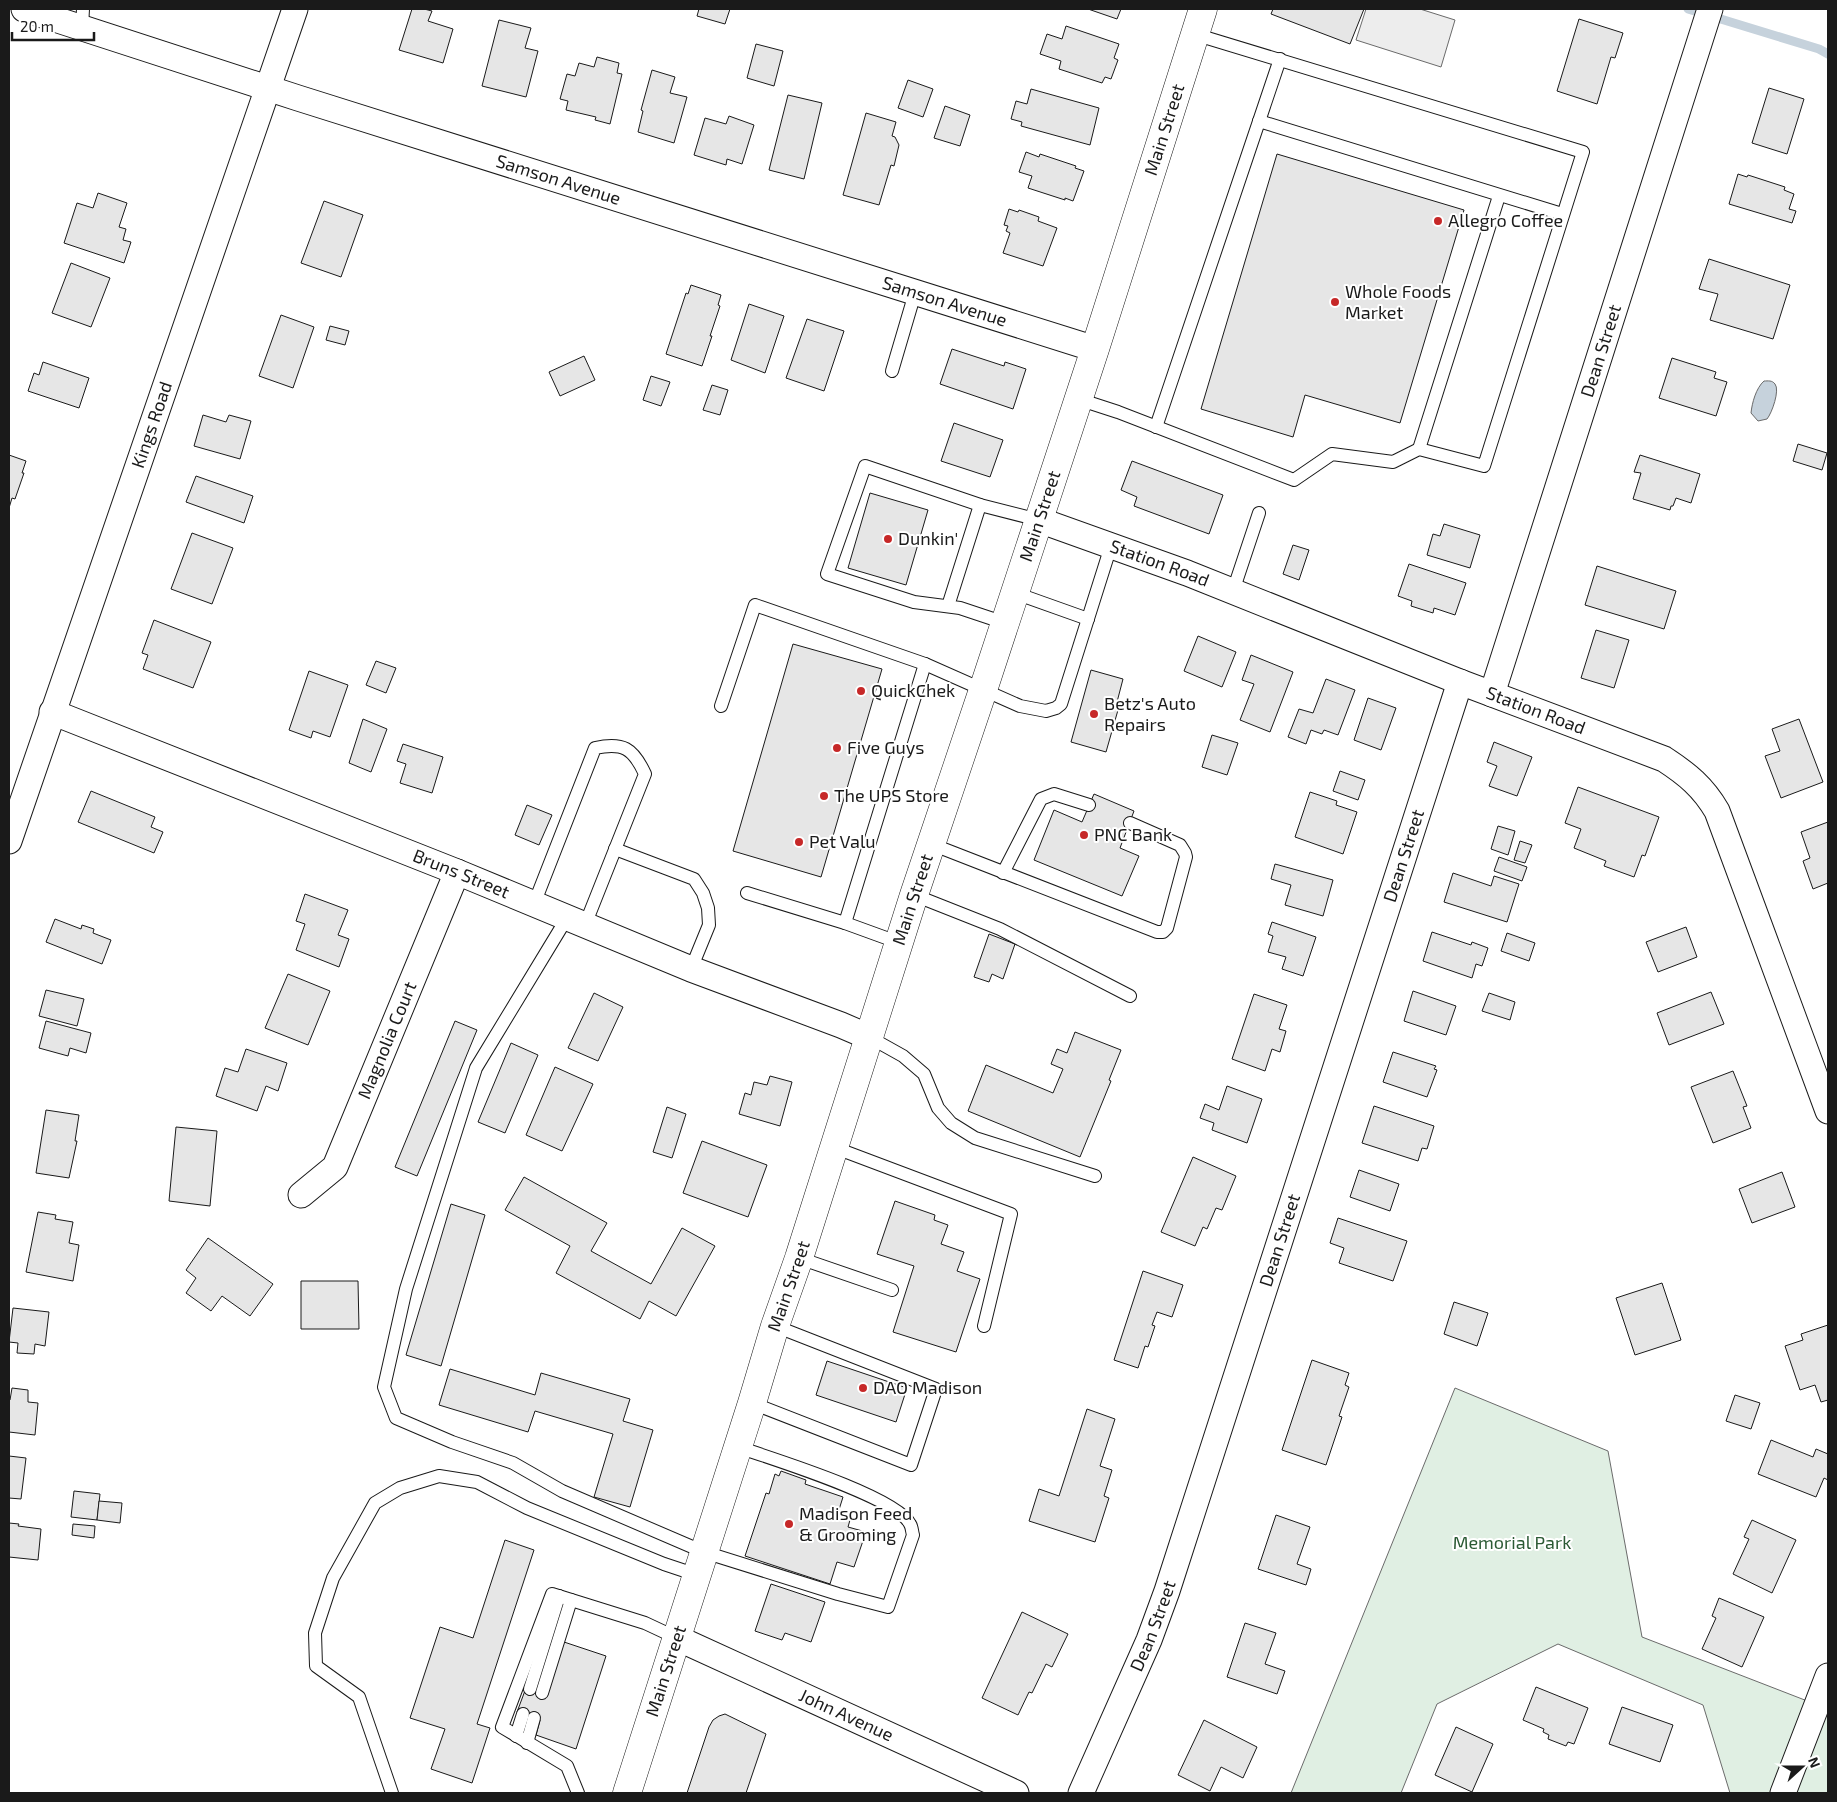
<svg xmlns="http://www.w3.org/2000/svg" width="1837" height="1802" font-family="'Exo 2',sans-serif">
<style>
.green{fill:#e0efe3;stroke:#6a6a6a}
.parking{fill:#ededed;stroke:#6a6a6a}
.water{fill:#c6d2dc;stroke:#6a6a6a}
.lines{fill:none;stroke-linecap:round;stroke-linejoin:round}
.stream{stroke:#c6d2dc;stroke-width:9}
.building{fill:#e6e6e6;stroke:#1a1a1a}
.lane-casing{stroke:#1a1a1a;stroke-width:14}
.street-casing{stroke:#1a1a1a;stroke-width:27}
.primary-casing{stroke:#1a1a1a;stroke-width:29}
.lane{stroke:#fff;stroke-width:12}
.street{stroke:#fff;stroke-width:25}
.primary{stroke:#fff;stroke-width:28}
.poi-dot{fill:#c62828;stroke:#fff;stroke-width:2}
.labels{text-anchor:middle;stroke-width:4;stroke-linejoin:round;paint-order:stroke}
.street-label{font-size:18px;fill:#1a1a1a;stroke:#fff}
.poi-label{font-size:18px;fill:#1a1a1a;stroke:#fff;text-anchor:start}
.park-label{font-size:18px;fill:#2b5a34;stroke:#fff}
</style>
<rect width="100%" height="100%" fill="#fff"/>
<path class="green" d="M1455,1388L1608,1451L1642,1637L1828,1709V1793H1730L1703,1705L1558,1644L1437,1704L1401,1793H1291Z"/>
<path class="parking" d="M1366,9H1420L1455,20L1441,67L1356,40Z"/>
<path class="water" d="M1764,381C1768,381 1772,380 1775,384C1780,390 1772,413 1767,419L1758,421L1751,413C1752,403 1756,388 1764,381Z"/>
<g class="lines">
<path class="stream" d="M1688,9L1819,49L1828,54"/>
</g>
<g class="building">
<path d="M412,9H424L432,11L428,21L453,29L443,63L399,50Z"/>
<path d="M699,9H730L725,24L697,16Z"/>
<path d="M1088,9H1121L1117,19Z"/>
<path d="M1273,9H1364L1350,44L1271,14Z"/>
<path d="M1579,19L1623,33L1615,58L1611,57L1597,104L1557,91Z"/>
<path d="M499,20L531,28L525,48L538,51L526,97L482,86Z"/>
<path d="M1066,26L1119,44L1114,58L1118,60L1111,79L1105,77L1102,83L1059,69L1061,61L1040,54L1047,34L1062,39Z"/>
<path d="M756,44L783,51L774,86L747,78Z"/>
<path d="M597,57L619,63L617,73L622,74L610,124L595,120L596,117L566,110L568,101L560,99L567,74L575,76L579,63L594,67Z"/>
<path d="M652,70L675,77L670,93L687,97L674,143L638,132L643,111L641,110Z"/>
<path d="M908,80L933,89L923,117L898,108Z"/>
<path d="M1769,88L1804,99L1787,154L1752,143Z"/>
<path d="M1031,89L1099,108L1090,145L1021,126L1022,122L1011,119L1016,101L1027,104Z"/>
<path d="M788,95L822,103L804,179L769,170Z"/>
<path d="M945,106L970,115L960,146L934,138Z"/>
<path d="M866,113L896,122L892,136L895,137L899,145L894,166L891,165L879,205L843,195Z"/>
<path d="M729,116L754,125L742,164L727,159L726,165L694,155L705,118L726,124Z"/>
<path d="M1026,152L1039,157L1040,154L1076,166L1075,168L1084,171L1073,201L1065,198V200L1028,188L1032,176L1019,172Z"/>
<path d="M1277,154L1464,210L1400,423L1305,395L1293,437L1201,409Z"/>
<path d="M1738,174L1747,177L1748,175L1785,187L1784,190L1794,194L1789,209L1796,211L1792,223L1729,204Z"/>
<path d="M98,193L127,203L119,227L126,229L123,240L131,242L124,263L64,243L77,203L93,208Z"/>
<path d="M324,201L363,215L341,277L301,263Z"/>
<path d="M1009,209L1018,212L1019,210L1039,217L1038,221L1057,228L1043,266L1003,253L1010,233L1006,231L1008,226L1004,225Z"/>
<path d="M1709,259L1790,285L1773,339L1710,320L1718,294L1699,289Z"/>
<path d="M71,263L110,278L91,327L52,313Z"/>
<path d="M691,285L721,295L718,305L720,306L710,336H712L702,366L666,354L686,293L688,294Z"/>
<path d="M749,304L784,316L765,373L731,360Z"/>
<path d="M281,315L314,327L293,388L259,376Z"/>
<path d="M807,319L844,331L824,391L786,378Z"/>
<path d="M330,326L349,331L345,345L326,340Z"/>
<path d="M952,349L1004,366L1005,362L1026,369L1013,409L940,384Z"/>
<path d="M584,356L595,380L560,396L549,372Z"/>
<path d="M1672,358L1716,372L1714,378L1727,382L1716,416L1659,398Z"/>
<path d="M43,362L89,378L79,408L28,391L34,373L39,375Z"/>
<path d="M651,376L670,382L661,406L643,400Z"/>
<path d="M712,385L728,390L720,415L703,410Z"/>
<path d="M203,415L226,422L229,415L251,421L240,459L194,446Z"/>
<path d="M954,423L1003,440L990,477L941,461Z"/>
<path d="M1798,444L1827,453L1822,470L1793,461Z"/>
<path d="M9,455L26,461L22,473H24L15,499L12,498L9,508Z"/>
<path d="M1640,455L1700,474L1691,503L1676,498L1673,506H1671L1670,510L1633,499L1641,473L1634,472Z"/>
<path d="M1132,461L1223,495L1209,534L1134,506L1137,497L1121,490Z"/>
<path d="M196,476L253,496L244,523L186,502Z"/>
<path d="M870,493L928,510L906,585L848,568Z"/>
<path d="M1444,524L1480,535L1470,568L1427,555L1433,534L1440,536Z"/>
<path d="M192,533L233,548L212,604L171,589Z"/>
<path d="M1293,545L1309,550L1299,580L1283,574Z"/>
<path d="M1409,564L1466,583L1455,615L1434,608L1433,613L1411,606L1412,601L1398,596Z"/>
<path d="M1597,566L1676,591L1664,629L1585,605Z"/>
<path d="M154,620L211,642L193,688L143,669L148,655L142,653Z"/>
<path d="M1596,630L1629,640L1614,688L1581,678Z"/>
<path d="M1198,636L1236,652L1222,687L1184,671Z"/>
<path d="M793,644L882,669L821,877L733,851Z"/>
<path d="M1251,655L1293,672L1270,732L1240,720L1254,684L1242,680Z"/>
<path d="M376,661L396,668L386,693L366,685Z"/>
<path d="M1091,670L1123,679L1117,702L1120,703L1106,752L1071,742Z"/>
<path d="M309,671L348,685L330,737L313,731L311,738L289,730Z"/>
<path d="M1326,679L1355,690L1338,735L1324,730L1322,734L1311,730L1306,744L1288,737L1299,709L1313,713Z"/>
<path d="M1368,698L1396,708L1381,750L1354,740Z"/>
<path d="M363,719L387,729L371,772L349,763Z"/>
<path d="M1799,719L1823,782L1781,798L1765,756L1780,751L1772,729Z"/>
<path d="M1212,735L1238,743L1227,775L1202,767Z"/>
<path d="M1494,742L1532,757L1517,796L1489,786L1497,766L1487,762Z"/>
<path d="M403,744L443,757L432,793L400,783L406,764L397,761Z"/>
<path d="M1340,771L1365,780L1358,800L1333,791Z"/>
<path d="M1578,787L1659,817L1645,856L1642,855L1634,877L1604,866L1606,861L1574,848L1581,829L1565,823Z"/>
<path d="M91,791L155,817L151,827L163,832L154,853L78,822Z"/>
<path d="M1310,792L1337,801L1336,805L1357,812L1343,854L1295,837Z"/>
<path d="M1094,794L1134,811L1120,848L1139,856L1122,896L1034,860L1054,810L1082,822Z"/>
<path d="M527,805L552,815L539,845L515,835Z"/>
<path d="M1828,822V883L1813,889L1803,861L1810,858L1801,832Z"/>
<path d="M1498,826L1515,831L1508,855L1491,849Z"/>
<path d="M1520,841L1532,845L1525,863L1514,860Z"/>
<path d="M1499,857L1527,867L1522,881L1494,871Z"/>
<path d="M1275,864L1333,880L1323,916L1285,905L1291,885L1271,879Z"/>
<path d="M1453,873L1491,886L1494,876L1519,884L1507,922L1444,902Z"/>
<path d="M305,894L348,910L338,935L349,939L339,967L296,950L305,924L296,921Z"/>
<path d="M55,919L81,929L82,925L94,929L93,933L111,940L102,964L46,942Z"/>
<path d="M1272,922L1316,937L1303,976L1282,969L1286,957L1268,952L1273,936L1268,934Z"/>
<path d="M1686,927L1697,957L1658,972L1646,942Z"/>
<path d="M1432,932L1471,945L1472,942L1488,948L1482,966L1476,964L1472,978L1423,961Z"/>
<path d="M1507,933L1535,943L1529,961L1501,951Z"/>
<path d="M989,934L1015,944L1003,979L992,974L989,982L974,977Z"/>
<path d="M288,974L330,991L308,1045L265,1028Z"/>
<path d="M46,990L84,999L77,1026L39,1016Z"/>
<path d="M1413,991L1456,1006L1446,1035L1404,1021Z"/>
<path d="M1711,992L1724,1024L1669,1045L1657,1013Z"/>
<path d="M594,993L623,1007L598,1061L568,1048Z"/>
<path d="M1489,993L1515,1002L1510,1020L1482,1011Z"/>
<path d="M1254,994L1287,1005L1279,1029L1286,1031L1280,1052L1272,1049L1265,1071L1232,1059Z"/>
<path d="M46,1021L91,1033L86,1053L70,1048L68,1056L39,1048Z"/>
<path d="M455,1021L477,1030L417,1176L395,1167Z"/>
<path d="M1075,1032L1121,1050L1109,1080L1111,1081L1080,1157L968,1111L986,1065L1053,1093L1063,1069L1051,1064L1057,1049L1067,1053Z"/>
<path d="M511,1043L538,1055L505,1133L478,1122Z"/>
<path d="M246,1049L287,1063L278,1091L266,1086L257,1111L216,1096L225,1068L238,1072Z"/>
<path d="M1393,1052L1436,1066L1434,1069L1437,1070L1427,1097L1383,1082Z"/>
<path d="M555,1067L593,1084L562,1151L526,1135Z"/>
<path d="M1733,1071L1747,1106L1743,1107L1751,1128L1713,1143L1691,1087Z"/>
<path d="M770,1076L792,1082L780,1126L739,1114L745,1093L751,1095L754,1082L767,1085Z"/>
<path d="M1227,1086L1262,1099L1247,1143L1212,1130L1214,1123L1200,1118L1205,1104L1219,1110Z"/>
<path d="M1374,1106L1434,1126L1427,1149L1422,1148L1418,1161L1362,1143Z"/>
<path d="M667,1107L686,1114L672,1158L653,1152Z"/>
<path d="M46,1110L79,1115L75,1141H77L69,1178L36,1173Z"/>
<path d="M176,1127L217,1131L210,1206L169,1201Z"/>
<path d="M702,1141L767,1165L748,1217L683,1193Z"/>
<path d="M1193,1157L1236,1176L1222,1210L1216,1208L1207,1229L1203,1227L1195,1246L1161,1232Z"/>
<path d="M1359,1170L1399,1184L1390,1211L1350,1197Z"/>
<path d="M1782,1172L1795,1207L1752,1223L1739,1189Z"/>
<path d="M524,1177L607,1223L591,1251L651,1284L682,1228L715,1246L676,1316L649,1301L640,1319L556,1273L570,1246L505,1210Z"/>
<path d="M895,1201L935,1215L934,1220L948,1225L941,1244L964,1252L957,1271L980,1279L956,1352L893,1332L914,1266L877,1254Z"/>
<path d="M451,1204L485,1215L441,1366L406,1355Z"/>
<path d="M38,1212L56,1215L55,1219L73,1222L69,1243L79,1245L73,1281L26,1272Z"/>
<path d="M1338,1218L1407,1241L1393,1281L1339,1263L1344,1248L1330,1243Z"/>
<path d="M208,1238L273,1284L250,1316L222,1296L211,1311L186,1293L196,1278L186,1270Z"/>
<path d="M1143,1271L1183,1285L1172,1317L1157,1312L1152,1325L1155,1326L1148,1347L1145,1346L1138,1368L1114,1360Z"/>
<path d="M301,1281H358L359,1329H301Z"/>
<path d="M1662,1283L1681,1340L1635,1355L1616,1298Z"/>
<path d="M1454,1302L1488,1313L1477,1346L1444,1334Z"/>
<path d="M13,1308L49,1312L45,1346L35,1344L34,1354L17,1353L18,1343L9,1342Z"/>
<path d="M1828,1325V1400L1821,1402L1815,1385L1800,1390L1785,1346L1803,1340L1801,1334Z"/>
<path d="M1312,1360L1349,1373L1345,1385L1349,1387L1339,1416L1342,1417L1326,1465L1282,1450Z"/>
<path d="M827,1361L907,1388L896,1422L816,1395Z"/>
<path d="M450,1369L535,1395L541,1373L630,1399L623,1421L653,1430L630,1507L594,1497L613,1434L535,1411L528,1432L439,1405Z"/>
<path d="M12,1388L28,1390V1402L38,1403L35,1435L9,1432V1400H10Z"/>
<path d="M1735,1395L1760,1403L1751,1429L1726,1421Z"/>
<path d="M1087,1409L1115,1419L1100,1466L1112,1470L1104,1496L1109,1498L1095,1542L1029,1521L1039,1489L1059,1496Z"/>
<path d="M1771,1440L1813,1457L1816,1449L1828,1454V1480L1824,1478L1816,1497L1758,1474Z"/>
<path d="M9,1456L26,1458L21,1499L9,1498Z"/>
<path d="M781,1471L806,1480L805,1484L843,1497L837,1516L850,1520L848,1527L866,1532L854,1567L837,1562L830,1584L745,1556L766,1493L769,1494L775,1474L779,1476Z"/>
<path d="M74,1491L100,1494L97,1520L71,1517Z"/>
<path d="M99,1501L122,1503L120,1523L97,1520Z"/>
<path d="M1276,1515L1310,1527L1297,1564L1311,1569L1306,1585L1258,1569Z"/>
<path d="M1752,1520L1796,1540L1772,1593L1733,1574L1749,1539L1744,1537Z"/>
<path d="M9,1523L19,1524L18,1526L41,1529L38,1560L9,1557Z"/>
<path d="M73,1524L95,1526L94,1538L72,1535Z"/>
<path d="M505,1540L534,1550L477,1724L490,1728L472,1783L431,1769L445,1729L410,1718L440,1627L473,1638Z"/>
<path d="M771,1584L825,1602L811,1642L785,1633L782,1640L755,1631Z"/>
<path d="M1719,1598L1764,1617L1742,1667L1702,1649L1716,1618L1712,1616Z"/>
<path d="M1022,1612L1068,1634L1052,1667L1046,1664L1032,1693L1029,1692L1018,1715L982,1698Z"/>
<path d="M1245,1623L1276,1633L1265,1664L1285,1671L1277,1694L1227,1677Z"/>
<path d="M564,1642L606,1656L576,1749L536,1735L540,1720L517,1712L526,1688L547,1695Z"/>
<path d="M1536,1687L1588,1708L1574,1744L1568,1742L1566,1746L1548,1739L1549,1735L1543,1732L1544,1729L1523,1720Z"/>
<path d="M1622,1707L1673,1725L1660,1762L1609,1744Z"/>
<path d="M725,1714L766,1734L746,1793H687L709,1727L713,1720L719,1716Z"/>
<path d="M1204,1720L1257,1747L1243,1778L1221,1767L1210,1791L1178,1775Z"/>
<path d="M1456,1727L1493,1744L1472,1792L1435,1775Z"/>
</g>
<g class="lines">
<defs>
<g id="lane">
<path d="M82,27L83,9"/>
<path d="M1259,121L1562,214"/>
<path d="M892,371L915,293"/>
<path d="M1078,399L1118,412L1294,480L1332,454L1393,462L1419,449L1484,466L1583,152L1194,34"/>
<path d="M1156,427L1280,59"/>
<path d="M1419,449L1499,196"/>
<path d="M1233,591L1259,513"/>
<path d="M1015,593L1088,619"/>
<path d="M948,606L980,505"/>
<path d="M1005,623L960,608L914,602L827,574L865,466L980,505L1039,520"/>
<path d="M721,706L755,605L925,664L1020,706L1046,711L1056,708L1061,704L1111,546"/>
<path d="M931,844L1157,932H1163L1167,928L1186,857L1185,853L1180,845L1130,823"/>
<path d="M615,849L694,879L703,893L708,908L709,925L691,969"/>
<path d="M1003,873L1041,799L1054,794L1089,805"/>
<path d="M747,893L845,923L900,943"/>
<path d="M914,895L1000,929L1130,996"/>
<path d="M534,904L595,748C623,742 633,748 645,774L585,925"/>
<path d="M567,918L476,1068L406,1289L384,1387L396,1418L452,1442L513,1463L562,1491L704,1552L838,1594L888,1607L913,1535C912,1532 912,1527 910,1524C897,1497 770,1458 738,1447"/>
<path d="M845,923L925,664"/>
<path d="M869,1037L903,1056L924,1074L938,1108L951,1123L975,1138L1095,1176"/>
<path d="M833,1147L1011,1214L984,1326"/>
<path d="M799,1258L892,1290"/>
<path d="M752,1403L911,1465L936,1389L775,1326"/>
<path d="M530,1689L559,1596"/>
<path d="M542,1693L571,1600"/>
<path d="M516,1736L523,1714"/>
<path d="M527,1743L534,1718"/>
<path d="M392,1793L359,1697L316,1666L315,1633L333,1578L375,1503L400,1488L439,1476L477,1482L527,1508L664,1564L697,1575"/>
<path d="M578,1793L567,1766L502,1727L552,1594L645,1623L677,1638"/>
</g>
<g id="street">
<path id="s1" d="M24,9L298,98L1095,349"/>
<path id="s2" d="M1039,520L1187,573L1460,682L1664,759C1687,774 1703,787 1717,811L1828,1111"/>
<path id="s3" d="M1492,694L1710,9"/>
<path id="s4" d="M52,712L457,872L691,969L841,1025L869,1037"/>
<path id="s5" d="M9,841L295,9"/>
<path id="s6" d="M301,1195L335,1167L457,872"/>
<path id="s7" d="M677,1638L1016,1793"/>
<path id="s8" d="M1081,1793L1149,1640L1167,1591L1460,682"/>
<path d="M1783,1793L1828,1676"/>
</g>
<g id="primary">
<path id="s9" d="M627,1793L752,1403L775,1326L799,1258L914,895L983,690L1095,349L1203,9"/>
</g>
</defs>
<use href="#lane" class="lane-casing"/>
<use href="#street" class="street-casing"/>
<use href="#primary" class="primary-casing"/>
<use href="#lane" class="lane"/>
<use href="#street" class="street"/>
<use href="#primary" class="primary"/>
</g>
<g class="poi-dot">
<circle cx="1438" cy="221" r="5"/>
<circle cx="1335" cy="302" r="5"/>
<circle cx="888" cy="539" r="5"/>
<circle cx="861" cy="691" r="5"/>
<circle cx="1094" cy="714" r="5"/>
<circle cx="837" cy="748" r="5"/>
<circle cx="824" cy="796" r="5"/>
<circle cx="1084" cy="835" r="5"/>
<circle cx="799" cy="842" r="5"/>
<circle cx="863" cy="1388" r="5"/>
<circle cx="789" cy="1524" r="5"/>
</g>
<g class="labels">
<g class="street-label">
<text dy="6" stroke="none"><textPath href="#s9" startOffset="1748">Main Street</textPath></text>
<text dy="6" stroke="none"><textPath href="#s1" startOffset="561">Samson Avenue</textPath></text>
<text dy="6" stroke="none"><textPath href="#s1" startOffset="966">Samson Avenue</textPath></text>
<text dy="6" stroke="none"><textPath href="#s3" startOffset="360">Dean Street</textPath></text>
<text dy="6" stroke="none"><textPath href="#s5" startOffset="440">Kings Road</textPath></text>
<text dy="6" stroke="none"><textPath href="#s9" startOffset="1342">Main Street</textPath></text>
<text dy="6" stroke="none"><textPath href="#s2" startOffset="128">Station Road</textPath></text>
<text dy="6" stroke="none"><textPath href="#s2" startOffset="532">Station Road</textPath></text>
<text dy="6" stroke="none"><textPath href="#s8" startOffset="992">Dean Street</textPath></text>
<text dy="6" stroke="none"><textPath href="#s4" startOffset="440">Bruns Street</textPath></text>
<text dy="6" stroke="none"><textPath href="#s9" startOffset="938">Main Street</textPath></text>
<text dy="6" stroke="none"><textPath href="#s6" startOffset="181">Magnolia Court</textPath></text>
<text dy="6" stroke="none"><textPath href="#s8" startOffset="588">Dean Street</textPath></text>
<text dy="6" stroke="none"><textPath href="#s9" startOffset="532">Main Street</textPath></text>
<text dy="6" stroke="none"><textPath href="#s8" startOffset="182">Dean Street</textPath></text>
<text dy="6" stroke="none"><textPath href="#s9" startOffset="128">Main Street</textPath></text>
<text dy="6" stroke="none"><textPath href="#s7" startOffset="186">John Avenue</textPath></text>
</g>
<g class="poi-label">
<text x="1448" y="227">Allegro Coffee</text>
<text x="1345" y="298">Whole Foods<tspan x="1345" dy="21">Market</tspan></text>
<text x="898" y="545">Dunkin'</text>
<text x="871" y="697">QuickChek</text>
<text x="1104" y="710">Betz's Auto<tspan x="1104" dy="21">Repairs</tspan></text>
<text x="847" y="754">Five Guys</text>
<text x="834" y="802">The UPS Store</text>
<text x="1094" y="841">PNC Bank</text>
<text x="809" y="848">Pet Valu</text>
<text x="873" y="1394">DAO Madison</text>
<text x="799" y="1520">Madison Feed<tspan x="799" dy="21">&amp; Grooming</tspan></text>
</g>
<g class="park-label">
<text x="1512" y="1549">Memorial Park</text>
</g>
</g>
<rect width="1837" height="1802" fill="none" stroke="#1a1a1a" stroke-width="20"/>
<g transform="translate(1802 1767) rotate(69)" stroke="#ffffff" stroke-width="4" paint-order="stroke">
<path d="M0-4L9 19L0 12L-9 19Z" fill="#1a1a1a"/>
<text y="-8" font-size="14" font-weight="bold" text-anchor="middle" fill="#1a1a1a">N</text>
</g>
<path d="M12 32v8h82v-8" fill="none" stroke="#1a1a1a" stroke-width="2.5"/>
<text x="20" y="32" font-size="15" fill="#1a1a1a" stroke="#ffffff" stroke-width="4" paint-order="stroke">20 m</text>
</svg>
